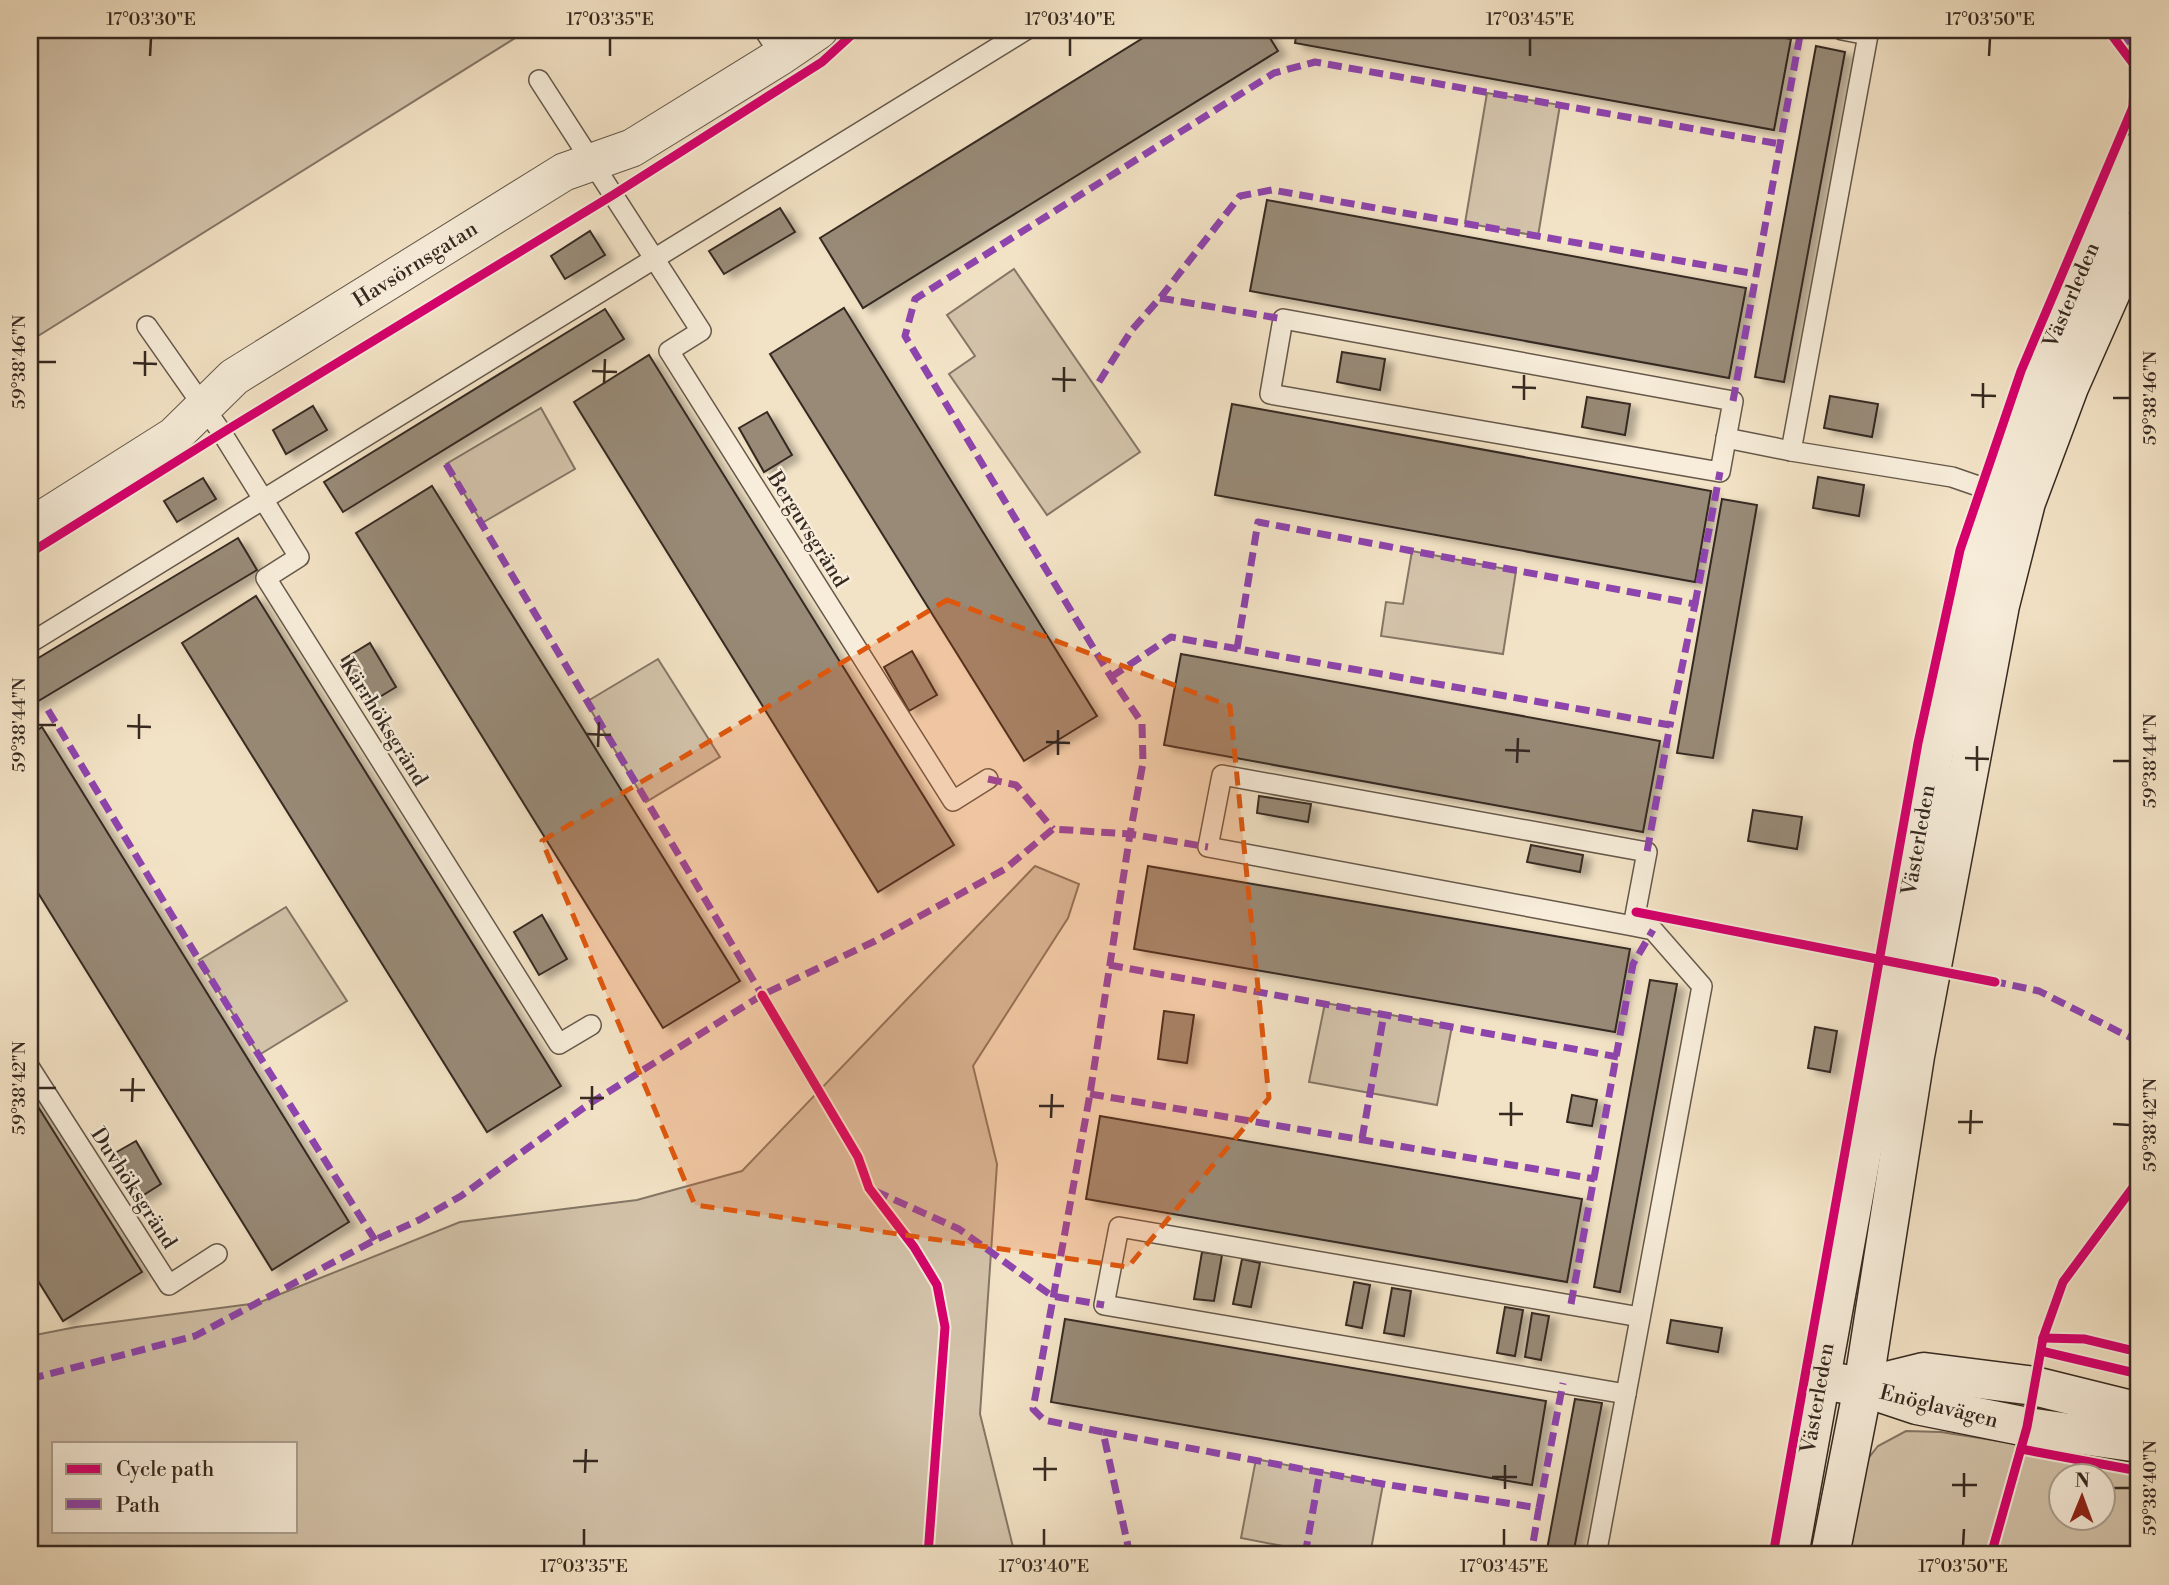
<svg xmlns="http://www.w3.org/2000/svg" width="2169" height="1585" font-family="'Libre Bodoni',serif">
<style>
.green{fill:#d3c3aa;stroke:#847666;stroke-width:2;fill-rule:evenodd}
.building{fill:#988a77;stroke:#362921;stroke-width:2;filter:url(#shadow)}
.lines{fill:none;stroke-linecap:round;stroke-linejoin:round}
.lane-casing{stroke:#65584a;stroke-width:22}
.street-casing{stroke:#65584a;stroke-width:39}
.secondary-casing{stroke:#362921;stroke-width:41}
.lane{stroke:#f7edda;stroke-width:19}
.street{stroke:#f7edda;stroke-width:37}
.secondary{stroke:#f7edda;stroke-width:38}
.quiet{stroke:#8e44ad;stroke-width:7;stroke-dasharray:14 7;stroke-linecap:butt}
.cycleway-casing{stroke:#f7edda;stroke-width:13}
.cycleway{stroke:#d6006c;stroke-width:9}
.marked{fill:#df570d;fill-opacity:0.2;stroke:#df570d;stroke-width:5;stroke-dasharray:14 9;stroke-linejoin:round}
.ticks{fill:none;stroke:#362921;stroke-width:2.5}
.labels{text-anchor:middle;stroke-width:5;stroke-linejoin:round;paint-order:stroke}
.street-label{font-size:21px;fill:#362921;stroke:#f7edda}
.neatline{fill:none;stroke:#362921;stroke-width:2.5}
.ticks-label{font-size:18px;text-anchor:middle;fill:#362921}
</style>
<defs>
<filter id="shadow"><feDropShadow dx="8" dy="4.5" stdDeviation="3.5" flood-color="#0004"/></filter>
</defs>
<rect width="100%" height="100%" fill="#f3e3c6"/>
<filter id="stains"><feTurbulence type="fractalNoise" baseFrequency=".00286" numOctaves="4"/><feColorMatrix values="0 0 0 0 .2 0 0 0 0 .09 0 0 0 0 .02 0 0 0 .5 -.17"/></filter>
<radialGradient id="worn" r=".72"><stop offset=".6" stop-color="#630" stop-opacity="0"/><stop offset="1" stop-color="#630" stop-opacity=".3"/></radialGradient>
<g class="green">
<path d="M30,30H528L30,341Z"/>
<path d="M1487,93L1560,105L1538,236L1465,223Z"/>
<path d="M1014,269L1140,452L1047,515L949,374L975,356L947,315Z"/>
<path d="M541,408L575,469L482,523L446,464Z"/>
<path d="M1412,551L1516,571L1503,654L1381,636L1386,602L1403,604Z"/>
<path d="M658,659L720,757L646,802L586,702Z"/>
<path d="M1035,866L1079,884L1068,918L973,1066L997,1164L980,1414L1015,1555H30V1336L76,1327L258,1303L460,1222L637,1200L742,1171ZM296,1443V1531H54V1443Z"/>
<path d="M286,907L347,1001L259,1055L199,960Z"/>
<path d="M1325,1003L1452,1026L1437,1105L1309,1082Z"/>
<path d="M1906,1431L1941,1432L2139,1463V1555H1841L1859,1470L1878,1446ZM2060,1476H2102V1518H2060Z"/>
<path d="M1256,1459L1383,1484L1370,1555H1329L1241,1538Z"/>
</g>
<g class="building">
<path d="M1156,30H1265L1278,51L863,308L820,238Z"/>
<path d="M1297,30H1738L1791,39L1774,130L1295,43Z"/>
<path d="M1816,46L1845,52L1784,382L1755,377Z"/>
<path d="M1267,200L1746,288L1729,378L1250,291Z"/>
<path d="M780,208L795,232L724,274L709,251Z"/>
<path d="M590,231L605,255L565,279L551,256Z"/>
<path d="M844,308L1097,716L1024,761L770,354Z"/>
<path d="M605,309L624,339L343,512L324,482Z"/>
<path d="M1342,352L1385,359L1380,390L1337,382Z"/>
<path d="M649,355L954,845L878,892L574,402Z"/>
<path d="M1830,396L1878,404L1872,437L1824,428Z"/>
<path d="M1587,397L1630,404L1625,435L1582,427Z"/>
<path d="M1232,404L1711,491L1695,582L1215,495Z"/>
<path d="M313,406L327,430L286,454L273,430Z"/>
<path d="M767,412L792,455L764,472L739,428Z"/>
<path d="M1818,477L1864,485L1859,516L1813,508Z"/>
<path d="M203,478L216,499L177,522L164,501Z"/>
<path d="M432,486L740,981L663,1028L356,533Z"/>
<path d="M1722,499L1757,505L1713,758L1677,753Z"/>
<path d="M238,538L257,570L30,706V663Z"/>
<path d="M256,596L561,1086L487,1132L182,643Z"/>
<path d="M370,643L396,687L368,704L342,660Z"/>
<path d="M912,651L937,695L909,711L884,667Z"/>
<path d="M1181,654L1660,741L1643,832L1164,745Z"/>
<path d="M42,727L349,1222L272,1270L30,880V735Z"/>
<path d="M1259,796L1311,804L1308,822L1257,813Z"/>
<path d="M1753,810L1802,817L1797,849L1748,841Z"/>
<path d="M1531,845L1583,855L1580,872L1527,862Z"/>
<path d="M1148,866L1630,949L1615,1032L1134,949Z"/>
<path d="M542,915L567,959L539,975L514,932Z"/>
<path d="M1650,980L1677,984L1620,1292L1594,1287Z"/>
<path d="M1164,1011L1194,1015L1187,1063L1158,1059Z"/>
<path d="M1815,1027L1837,1031L1830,1072L1808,1068Z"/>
<path d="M30,1094L142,1272L63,1321L30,1268Z"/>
<path d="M1572,1095L1597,1100L1592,1126L1567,1122Z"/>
<path d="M1100,1116L1582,1199L1567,1282L1086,1199Z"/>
<path d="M136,1141L161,1184L134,1201L108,1157Z"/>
<path d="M1202,1252L1222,1255L1214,1301L1194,1299Z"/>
<path d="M1242,1259L1260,1263L1251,1307L1233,1304Z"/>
<path d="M1354,1282L1370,1285L1362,1328L1346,1325Z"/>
<path d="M1392,1288L1411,1291L1404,1336L1384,1333Z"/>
<path d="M1505,1307L1523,1310L1515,1356L1497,1353Z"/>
<path d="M1532,1313L1549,1316L1541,1360L1525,1357Z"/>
<path d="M1065,1319L1546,1401L1532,1485L1051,1402Z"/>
<path d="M1671,1320L1722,1328L1718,1352L1667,1343Z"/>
<path d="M1575,1399L1602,1403L1573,1555H1546Z"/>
</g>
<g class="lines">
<defs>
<g id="lane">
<path d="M764,30L781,56"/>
<path d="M1842,30L1868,35L1791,451L1952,477L2007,496"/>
<path d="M539,80L701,331L669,351L953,801L988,779"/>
<path d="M1283,319L1733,401L1720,472L1270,394Z"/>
<path d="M147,326L222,433L299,557L266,578L559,1044L591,1025"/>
<path d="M1726,438L1791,451"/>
<path d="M30,643L1026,30"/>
<path d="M30,1068L169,1285L217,1254"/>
<path d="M1626,1394L1104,1305L1119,1227L1640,1317"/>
<path d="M1596,1555L1702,986L1653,930L1633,926L1208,847L1222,775L1647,852L1633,926"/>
</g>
<path id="street" d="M30,527L174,436L234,377L564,172L632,148L781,56L819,30"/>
<g id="secondary">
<path d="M1839,1383L1863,1387L1917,1405L2027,1427L2139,1443"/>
<path d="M1863,1387L1924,1372L2034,1386L2139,1412"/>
<path d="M1789,1555L1935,747L1968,601L2036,378L2095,237L2139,151"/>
<path d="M1830,1555L1863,1387L1915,1056L2000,605L2026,502L2069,387L2139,229"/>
</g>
</defs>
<use href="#lane" class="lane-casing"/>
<use href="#street" class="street-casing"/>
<use href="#secondary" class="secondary-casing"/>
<use href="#lane" class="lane"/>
<use href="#street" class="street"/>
<use href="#secondary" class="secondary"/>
<g class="quiet">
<path d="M2123,48L2132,30"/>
<path d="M1160,298L1283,319"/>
<path d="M1099,382L1131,331L1160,298L1240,196L1272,190L1756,274"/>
<path d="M1733,401L1801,30"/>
<path d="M446,464L765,1000"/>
<path d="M1695,604L1720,472"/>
<path d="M1237,649L1258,522L1695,604L1670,725"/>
<path d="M1111,677L1171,637L1670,725L1647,852"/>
<path d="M48,710L199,960L375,1240"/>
<path d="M988,779L1016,785L1053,829"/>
<path d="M1109,965L1618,1057"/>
<path d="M1992,981L2039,991L2139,1042"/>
<path d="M1090,1094L1595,1179"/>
<path d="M1362,1139L1384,1014"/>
<path d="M875,1191L959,1229L1052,1296L1104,1305"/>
<path d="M1571,1304L1633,964L1653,930"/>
<path d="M30,1379L195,1336L375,1240L419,1220L461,1196L589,1104L762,995L875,941L1005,869L1053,829L1130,834L1143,763L1142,723L1111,677L905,336L915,299L1274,73L1315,62L1780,144"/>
<path d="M1103,1432L1383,1484L1539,1508L1531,1555"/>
<path d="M1539,1508L1563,1383"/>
<path d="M1130,1555L1103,1432L1044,1420L1033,1409L1090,1094L1130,834L1208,847"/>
<path d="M1305,1555L1320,1471"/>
</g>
<defs>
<g id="cycleway">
<path d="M2108,30L2135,66L2133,107L2139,110"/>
<path d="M30,553L222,433L613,195L822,62L857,30"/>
<path d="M1636,912L1995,982"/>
<path d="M762,995L858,1157L869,1188L914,1247L937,1285L945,1327L928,1555"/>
<path d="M2043,1338L2085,1339L2139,1352"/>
<path d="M2041,1351L2139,1374"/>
<path d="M2021,1449L2139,1471"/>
<path d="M1773,1555L1918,743L1960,550L2021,371L2133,107"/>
<path d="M1991,1555L2027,1427L2043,1338L2063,1282L2137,1182L2139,1169"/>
</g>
</defs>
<use href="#cycleway" class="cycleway-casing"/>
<use href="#cycleway" class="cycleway"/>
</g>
<path class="marked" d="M947,600L1230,706L1269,1098L1128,1267L695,1205L542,841Z"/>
<path class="ticks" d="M150,56L151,38M610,56V38M1070,56V38M1530,56V38M1989,56L1990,38M38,362H56M133,363L157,364M592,371L617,372M145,376V351M1052,379L1076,380M604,384L605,359M1512,387L1536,388M1064,392V367M1971,395L1996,396M2113,398H2130M1524,400V375M1983,408V383M38,725H56M127,726L151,727M586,734L611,735M139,739V714M1046,742L1070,743M598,747L599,722M1505,750L1530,751M1058,755V730M1965,758L1989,759M2113,761H2130M1517,763L1518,738M1977,771V746M38,1088H56M120,1090H145M580,1098H604M132,1102L133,1078M1039,1106H1064M592,1110V1086M1499,1114H1523M1051,1118L1052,1094M1958,1122H1983M2113,1124L2130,1125M1511,1126V1102M1970,1134L1971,1110M573,1461H598M1033,1469H1057M585,1473L586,1449M1492,1477H1517M1045,1481V1457M1952,1485H1977M2113,1488H2130M1505,1489V1465M1964,1497V1473M584,1546V1529M1044,1546V1529M1504,1546V1529M1963,1546L1964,1529"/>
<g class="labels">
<g class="street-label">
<text transform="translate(415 264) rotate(-32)" y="7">Havsörnsgatan</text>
<text transform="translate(2071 295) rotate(-67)" y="7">Västerleden</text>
<text transform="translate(808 529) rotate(58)" y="7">Berguvsgränd</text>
<text transform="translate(384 722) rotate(58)" y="7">Kärrhöksgränd</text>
<text transform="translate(1918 840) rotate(-80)" y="7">Västerleden</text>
<text transform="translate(134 1188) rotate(57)" y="7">Duvhöksgränd</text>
<text transform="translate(1817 1398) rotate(-80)" y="7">Västerleden</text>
<text transform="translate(1939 1406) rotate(14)" y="7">Enöglavägen</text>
</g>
</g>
<rect width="2169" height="1585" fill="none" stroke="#f3e3c6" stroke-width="77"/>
<rect x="52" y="1442" width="245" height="91" fill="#f7edda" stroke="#aa9f90" stroke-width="2"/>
<rect x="66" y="1464" width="35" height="10" fill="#d6006c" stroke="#aa9f90" stroke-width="2"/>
<text x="116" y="1476" font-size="21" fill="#362921">Cycle path</text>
<rect x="66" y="1499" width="35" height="10" fill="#8e44ad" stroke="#aa9f90" stroke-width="2"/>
<text x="116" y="1512" font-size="21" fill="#362921">Path</text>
<g transform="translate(2082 1497) rotate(1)"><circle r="33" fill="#f7edda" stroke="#aa9f90" stroke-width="2"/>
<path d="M0-5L12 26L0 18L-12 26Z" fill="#8f2418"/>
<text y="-10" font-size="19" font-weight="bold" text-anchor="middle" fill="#362921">N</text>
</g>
<rect x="38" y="38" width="2092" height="1508" class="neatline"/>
<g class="ticks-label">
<text x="151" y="25">17°03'30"E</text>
<text x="610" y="25">17°03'35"E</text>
<text x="1070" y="25">17°03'40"E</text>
<text x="1530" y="25">17°03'45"E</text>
<text x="1990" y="25">17°03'50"E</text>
<text transform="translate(19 362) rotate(-90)" y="6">59°38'46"N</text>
<text transform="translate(2150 398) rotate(-90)" y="6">59°38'46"N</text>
<text transform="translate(19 725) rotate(-90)" y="6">59°38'44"N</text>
<text transform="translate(2150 761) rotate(-90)" y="6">59°38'44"N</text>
<text transform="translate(19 1088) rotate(-90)" y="6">59°38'42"N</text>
<text transform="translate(2150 1125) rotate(-90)" y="6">59°38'42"N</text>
<text transform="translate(2150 1488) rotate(-90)" y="6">59°38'40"N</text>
<text x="584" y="1572">17°03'35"E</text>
<text x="1044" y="1572">17°03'40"E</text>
<text x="1504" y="1572">17°03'45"E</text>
<text x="1963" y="1572">17°03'50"E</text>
</g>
<rect width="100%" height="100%" filter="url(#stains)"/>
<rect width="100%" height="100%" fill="url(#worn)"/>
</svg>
